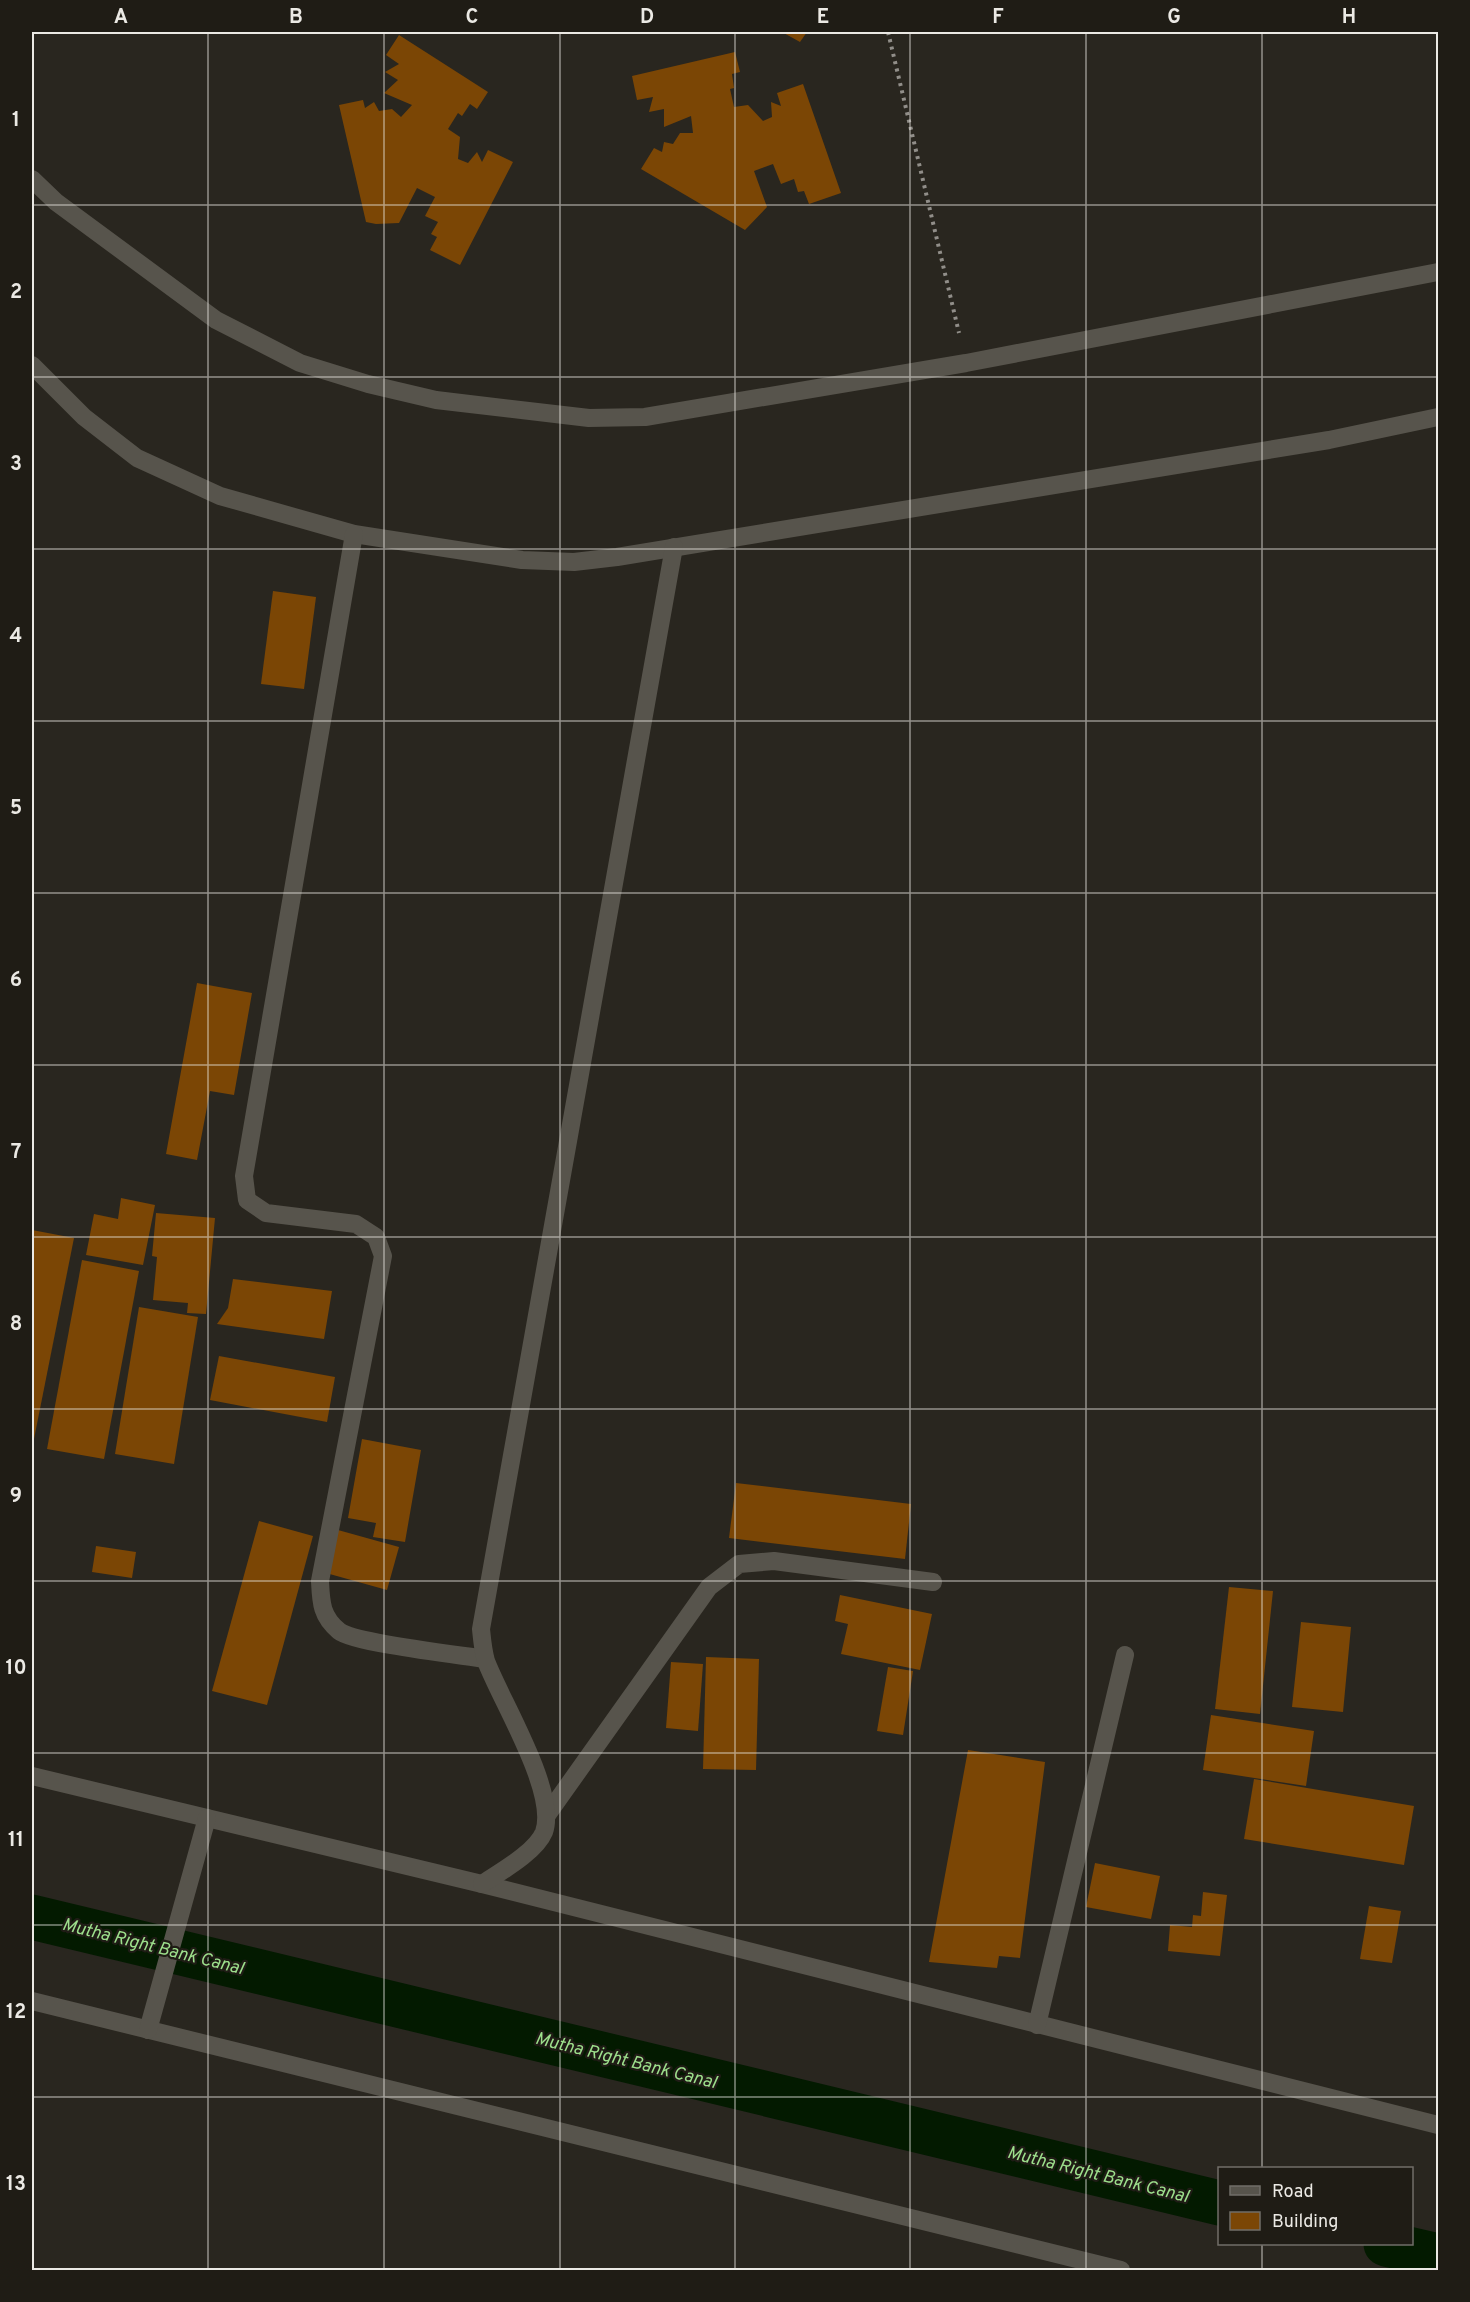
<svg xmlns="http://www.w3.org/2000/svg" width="1470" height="2302" font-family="Overpass,sans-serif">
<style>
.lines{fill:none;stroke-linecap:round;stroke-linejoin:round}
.canal{stroke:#031a00;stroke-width:45}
.building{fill:#7b4605}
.path{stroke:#918e89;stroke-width:4;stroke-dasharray:3 4.5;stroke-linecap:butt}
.street{stroke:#57544c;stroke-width:18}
.grid{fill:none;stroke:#ebe9e4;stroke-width:1.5;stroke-opacity:0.55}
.labels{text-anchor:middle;stroke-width:4.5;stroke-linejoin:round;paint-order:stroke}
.water-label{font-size:18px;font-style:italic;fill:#9ddf8c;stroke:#1f1c15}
.neatline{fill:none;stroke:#ebe9e4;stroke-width:2}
.grid-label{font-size:20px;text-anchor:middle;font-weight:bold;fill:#ebe9e4}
</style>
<rect width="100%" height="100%" fill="#29261f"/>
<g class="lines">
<g class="canal">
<path d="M32,1917L1220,2203"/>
<path d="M1386,2244L1438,2256"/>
</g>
</g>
<g class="building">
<path d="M782,32H807L800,42Z"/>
<path d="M399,35L488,92L477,109L470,104L462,116L458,113L448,129L460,137L458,159L468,163L477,152L482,162L488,150L513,162L460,265L430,250L437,237L431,234L438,222L425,216L435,197L417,188L399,223L376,224L366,222L339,105L363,100L365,108L374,102L379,111L392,109L401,117L412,105L384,93L398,80L385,72L399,64L386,55Z"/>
<path d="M735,52L740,72L732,74L734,88L730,89L734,107L748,105L763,121L772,117L771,102L781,106L777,93L803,84L841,193L809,204L804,191L798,192L794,179L781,184L773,164L754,171L767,207L745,230L641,169L654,148L662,152L664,142L673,144L680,133H693L691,116L664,127V109L649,112L653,97L637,100L632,76Z"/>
<path d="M273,591L316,597L304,689L261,684Z"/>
<path d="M197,983L252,993L234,1095L210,1091L197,1160L166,1154Z"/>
<path d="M121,1198L155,1205L143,1265L86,1255L94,1214L118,1219Z"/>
<path d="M156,1213L215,1218L206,1314L187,1313L188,1303L153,1300L157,1257L152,1256Z"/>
<path d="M32,1230L74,1238L33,1444H32Z"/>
<path d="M82,1260L139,1271L104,1459L47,1449Z"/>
<path d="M233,1279L332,1291L324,1339L217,1324L228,1308Z"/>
<path d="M139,1307L198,1317L174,1464L115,1454Z"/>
<path d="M219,1356L335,1377L327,1422L210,1400Z"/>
<path d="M362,1439L421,1450L405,1542L373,1537L376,1523L348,1518Z"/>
<path d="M736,1483L911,1504L905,1559L729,1538Z"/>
<path d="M259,1521L313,1536L267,1705L212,1691Z"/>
<path d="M338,1530L399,1547L387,1590L326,1573Z"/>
<path d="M96,1546L136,1552L132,1578L92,1572Z"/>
<path d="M1229,1587L1273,1591L1260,1714L1215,1709Z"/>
<path d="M840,1595L932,1614L920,1670L841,1654L848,1624L835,1621Z"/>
<path d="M1301,1622L1351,1627L1343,1712L1292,1707Z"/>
<path d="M706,1657L759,1659L756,1770L703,1769Z"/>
<path d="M671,1662L703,1664L698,1731L666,1728Z"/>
<path d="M888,1667L913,1671L903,1735L877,1731Z"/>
<path d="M1211,1715L1314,1731L1306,1786L1203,1770Z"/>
<path d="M968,1750L1045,1762L1020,1958L999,1956L997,1968L929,1962Z"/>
<path d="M1254,1779L1414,1806L1404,1865L1244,1839Z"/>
<path d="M1095,1863L1160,1876L1151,1919L1086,1907Z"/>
<path d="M1203,1892L1227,1895L1220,1956L1168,1951L1170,1925L1192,1927L1193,1915L1201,1916Z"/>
<path d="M1369,1906L1401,1911L1392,1963L1360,1959Z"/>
</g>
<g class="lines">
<path class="path" d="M888,32L959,333"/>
<g class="street">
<path d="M32,179L56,202L216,320L300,363L368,384L436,400L589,418L645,417L966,363L1438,272"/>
<path d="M32,365L84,417L137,458L220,496L354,534L522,560L574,562L617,557L1329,440L1438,417"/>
<path d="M354,534L244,1176L247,1200L266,1213L356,1224L376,1237L383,1256L320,1581C321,1602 321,1616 339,1631C354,1643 460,1655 485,1659"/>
<path d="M32,1776L482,1884L1438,2125"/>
<path d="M547,1815L709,1587L739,1564L774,1561L933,1582"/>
<path d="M482,1884C500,1872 536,1852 544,1832C558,1792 501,1701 486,1661C483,1651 482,1639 481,1629L674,547"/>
<path d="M32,2001L1121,2270"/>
<path d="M1037,2025L1125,1655"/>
<path d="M148,2030L207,1818"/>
</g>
</g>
<path class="grid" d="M208,32V2270M384,32V2270M560,32V2270M735,32V2270M910,32V2270M1086,32V2270M1262,32V2168M32,205H1438M32,377H1438M32,549H1438M32,721H1438M32,893H1438M32,1065H1438M32,1237H1438M32,1409H1438M32,1581H1438M32,1753H1438M32,1925H1438M32,2097H1438M1262,2244V2270"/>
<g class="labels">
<g class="water-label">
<text transform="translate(153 1946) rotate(14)" y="6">Mutha Right Bank Canal</text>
<text transform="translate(626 2060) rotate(14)" y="6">Mutha Right Bank Canal</text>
<text transform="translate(1098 2174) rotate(14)" y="6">Mutha Right Bank Canal</text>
</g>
</g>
<rect width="1470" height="2302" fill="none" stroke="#1f1c15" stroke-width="66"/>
<rect x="1218" y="2167" width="195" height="78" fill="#1f1c15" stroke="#716e68" stroke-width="1.5"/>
<rect x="1230" y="2186" width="30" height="9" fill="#57544c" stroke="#716e68" stroke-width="1.5"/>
<text x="1272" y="2197" font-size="18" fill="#ebe9e4">Road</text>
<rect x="1230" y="2212" width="30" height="18" fill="#7b4605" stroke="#716e68" stroke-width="1.5"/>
<text x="1272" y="2227" font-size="18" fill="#ebe9e4">Building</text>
<rect x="33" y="33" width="1404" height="2236" class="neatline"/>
<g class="grid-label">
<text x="121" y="23">A</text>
<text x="296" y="23">B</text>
<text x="472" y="23">C</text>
<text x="647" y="23">D</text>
<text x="823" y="23">E</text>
<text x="998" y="23">F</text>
<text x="1174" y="23">G</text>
<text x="1349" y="23">H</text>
<text x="16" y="126">1</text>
<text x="16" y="298">2</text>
<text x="16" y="470">3</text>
<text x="16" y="642">4</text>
<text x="16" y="814">5</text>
<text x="16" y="986">6</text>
<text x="16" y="1158">7</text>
<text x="16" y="1330">8</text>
<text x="16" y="1502">9</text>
<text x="16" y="1674">10</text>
<text x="16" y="1846">11</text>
<text x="16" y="2018">12</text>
<text x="16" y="2190">13</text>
</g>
</svg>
